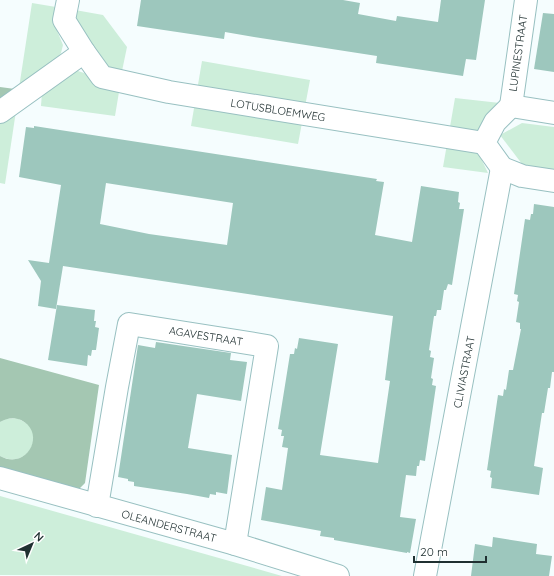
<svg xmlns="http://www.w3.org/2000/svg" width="554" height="576" font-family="Quicksand,sans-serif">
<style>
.green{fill:#cdeeda}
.forest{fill:#a4c7b2}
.building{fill:#9dc7bd;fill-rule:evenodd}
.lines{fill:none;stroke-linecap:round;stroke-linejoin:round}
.minor-casing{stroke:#98c0c1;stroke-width:24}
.minor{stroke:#fff;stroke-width:22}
.labels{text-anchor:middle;stroke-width:3;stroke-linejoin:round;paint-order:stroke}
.street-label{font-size:11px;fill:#203031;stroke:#fff}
</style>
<rect width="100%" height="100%" fill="#f5fdfe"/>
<g class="green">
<path d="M32,3L56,7L55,26L63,45L61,53L55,61L19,88Z"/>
<path d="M75,10L103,15L127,47L122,71L114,70L108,66L77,22L75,16Z"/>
<path d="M202,61L310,80L298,144L191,126Z"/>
<path d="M78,71L87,74L119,92L115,116L41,106L42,92L68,73Z"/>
<path d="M455,98L500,103L476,148L488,173L443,167Z"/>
<path d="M16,111L5,184L0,183V122Z"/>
<path d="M522,123L554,127V171L522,164L500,135Z"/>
<path d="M17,418C20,420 23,421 26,423C45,437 26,470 0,456V422L6,419Z"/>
<path d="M0,496L282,576L0,575Z"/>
</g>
<g class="forest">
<path d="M0,87L15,89L0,101Z"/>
<path d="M0,358L99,385L85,483L74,494L0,473V456C27,471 47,433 21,420C14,417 7,418 0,422Z"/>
</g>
<g class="building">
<path d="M141,0H343L360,3L358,14L396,21L397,16L438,22L441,0H485L476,60L466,59L463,76L376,63L377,56L254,37L225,32L224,39L137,26Z"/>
<path d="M543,13L554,14V72L534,69Z"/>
<path d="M34,126L377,179L376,181L384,182L375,235L412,242L421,186L459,192L458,202L460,203L459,209H464L452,285L448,284L446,290H444L441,310H437L436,316H434L429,350L431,351L430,357L434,358L431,378L433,379L432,385L436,386L425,461L420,460L419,466H417L416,476L406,475L400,517L416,519L410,553L407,552V553L334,540V538L320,536L321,531L261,520L266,487L282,490L288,448L282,447L284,436H281L282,430L278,429L290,354H294L295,348L297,349L299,338L338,344L320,455L378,463L390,381L385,380L393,316L63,266L56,309L38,306L41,281L28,260L49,263L61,185L19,177L26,127L34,128ZM106,183L233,203L227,245L149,234L100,224Z"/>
<path d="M534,204L554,207V372H552L550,388H548L544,413H542L534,466L543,468L539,495L491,488L492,478L490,477L491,471L487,470L498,395L503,396L504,389L506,390L509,370H513L521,329H520V323L516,322L519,302L517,301L518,295L514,294L525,219L530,220L531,214H533Z"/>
<path d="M57,305L95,310L94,321H96L95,327L99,328L96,350H92L91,356L88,355L87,366L48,360Z"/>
<path d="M156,342L231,353L230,360L247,362L241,401L197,394L188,448L232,455L227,494L216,492V495L210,494L209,498L187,494L134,486V482L128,481V479L118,477L138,345L155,348Z"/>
<path d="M493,537L537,544L536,554L552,556L549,576H471L475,544L492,547Z"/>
</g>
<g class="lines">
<defs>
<g id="minor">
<path d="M68,0L64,20L84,52L102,77L169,92L484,143"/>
<path d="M511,106L495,122L484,143L502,168L522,176L554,181"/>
<path d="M511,106L526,0"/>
<path d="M511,106L554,113"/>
<path d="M0,112L84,52"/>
<path d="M0,478L235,544L338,576"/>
<path d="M97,506L117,387L129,324L267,346L235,544"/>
<path d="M425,576L502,168"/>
</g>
</defs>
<use href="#minor" class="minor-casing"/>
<use href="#minor" class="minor"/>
</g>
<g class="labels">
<g class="street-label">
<text transform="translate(518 53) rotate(-82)" y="4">LUPINESTRAAT</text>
<text transform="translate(278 110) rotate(9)" y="4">LOTUSBLOEMWEG</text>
<text transform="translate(206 336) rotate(9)" y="4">AGAVESTRAAT</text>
<text transform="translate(464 372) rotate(-79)" y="4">CLIVIASTRAAT</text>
<text transform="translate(169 526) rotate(15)" y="4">OLEANDERSTRAAT</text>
</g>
</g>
<g transform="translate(32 544) rotate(44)" stroke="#ffffff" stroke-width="3" paint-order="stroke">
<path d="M0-3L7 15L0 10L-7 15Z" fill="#203031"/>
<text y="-6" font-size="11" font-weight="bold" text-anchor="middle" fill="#203031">N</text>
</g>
<path d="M414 556v6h72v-6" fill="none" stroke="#203031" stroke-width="2"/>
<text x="420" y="556" font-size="12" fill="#203031" stroke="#ffffff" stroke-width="3" paint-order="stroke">20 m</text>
</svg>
